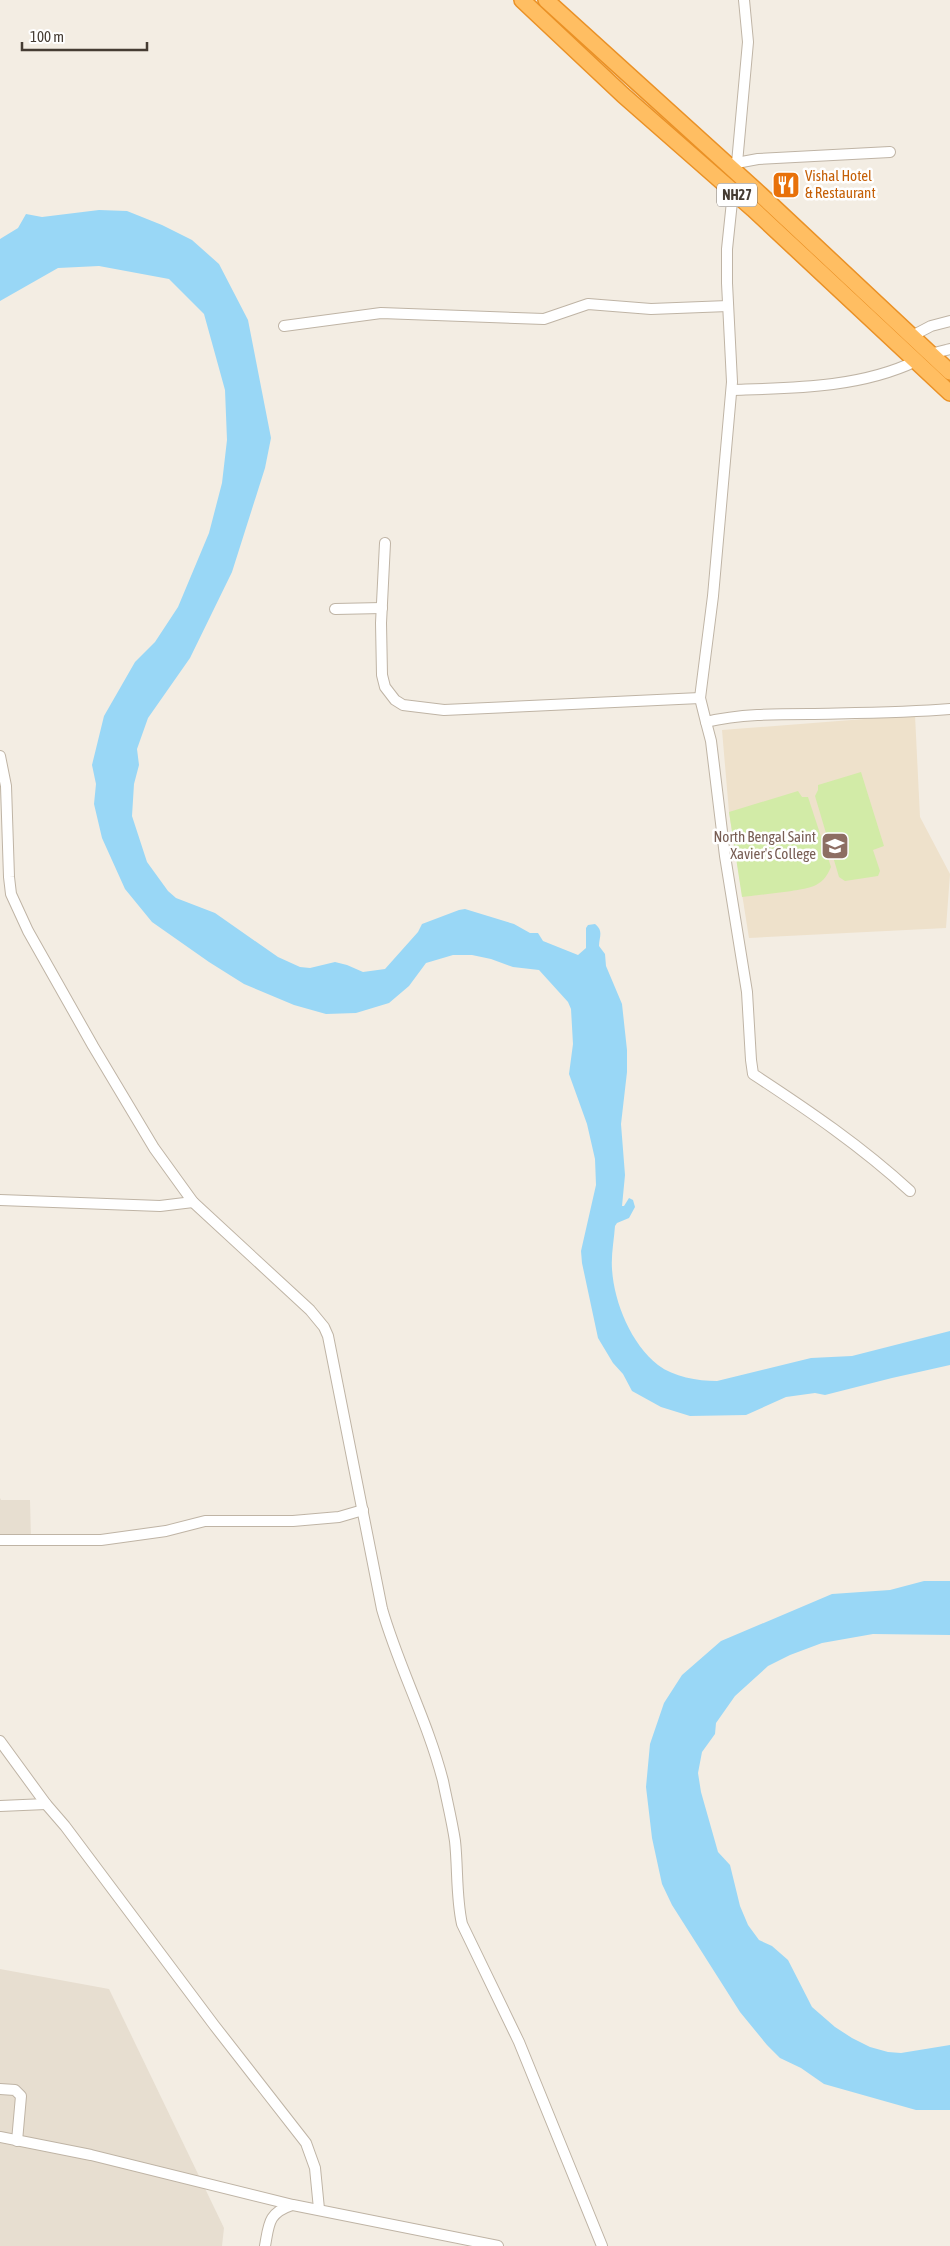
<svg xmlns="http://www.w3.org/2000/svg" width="950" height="2246" font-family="'Asap Condensed',sans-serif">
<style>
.residential{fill:#e7ded0}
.education{fill:#eee1cb}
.green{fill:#d2eba7}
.water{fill:#99d7f6}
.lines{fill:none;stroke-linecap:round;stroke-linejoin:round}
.minor-casing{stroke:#bfb4a5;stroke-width:12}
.highway-casing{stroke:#ea9126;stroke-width:18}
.minor{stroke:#fff;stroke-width:10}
.highway{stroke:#ffbe62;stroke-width:15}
.labels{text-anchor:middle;stroke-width:5;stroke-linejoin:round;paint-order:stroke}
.shield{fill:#fff;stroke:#7d7670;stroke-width:1}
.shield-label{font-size:14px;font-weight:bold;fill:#453c33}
.food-label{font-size:15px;fill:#c56008;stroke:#fff;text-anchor:start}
.education-label{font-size:15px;fill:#785e54;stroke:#fff;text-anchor:end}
</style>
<rect width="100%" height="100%" fill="#f3ede3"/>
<g class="residential">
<path d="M0,1498L1,1500H30L31,1539L0,1538Z"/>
<path d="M0,1969L109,1989L224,2228L222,2246H0Z"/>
</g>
<path class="education" d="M915,715L920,817L950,874L946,928L749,938L729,812L722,730Z"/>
<g class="green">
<path d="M861,772L884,846L873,850L880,871L878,876L845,881L839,877L815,796L818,790V785Z"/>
<path d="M798,791L802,797H808L831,867C828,874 824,881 816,885C806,891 757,895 742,897L729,812Z"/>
</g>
<g class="water">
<path d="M99,210L127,211L162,225L192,240L219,264L248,320L271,438L265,468L232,572L190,658L148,718L137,749L139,765L134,784L132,816L147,862L168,891L176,898L215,913L278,957L300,967L310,968L335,962L347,965L363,972L385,969L418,932L422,924L459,910L465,909L514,924L530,933H538L543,941L578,955L586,948V928L588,925L595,924C604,931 599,937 599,946L605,954L606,966L622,1004L627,1050V1072L621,1124L625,1175L622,1206H624L629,1198L633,1200L635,1207L629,1218L617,1223L615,1226C614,1240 611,1255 612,1269C614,1302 631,1344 658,1365C674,1377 697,1381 717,1381L811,1358L852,1356L950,1331V1365L892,1378L825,1395L815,1393L786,1397L746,1415L690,1416L661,1407L632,1391L623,1374L613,1363L598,1338L582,1263L581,1251L596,1185L595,1159L587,1124L569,1074L573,1044L571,1009L568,1002L539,970L513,967L491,959L472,955H453L426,963L409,986L389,1003L356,1013L326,1014L294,1005L244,984L209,962L152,922L125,889L102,838L94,804L96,784L92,765L104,716L135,662L155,642L178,607L209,533L222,483L227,440L225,390L204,314L169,279L99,266L58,268L0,301V239L18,228L26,214L42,217Z"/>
<path d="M924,1581H950V1635L873,1634L822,1643L790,1655L768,1666L735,1696L716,1723L715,1734L702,1752L698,1773L701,1792L718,1852L730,1865L740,1906L748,1925L759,1940L772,1946L788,1960L812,2007L835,2027L852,2038L870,2047L888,2052L901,2053L950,2045V2110H916L824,2084L801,2068L780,2058L767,2045L740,2012L672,1905L662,1884L652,1838L646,1787L650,1744L664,1703L682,1675L721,1641L832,1594L890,1590Z"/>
</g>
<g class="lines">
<defs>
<g id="minor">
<path d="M737,163L748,42L744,0"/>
<path d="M731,164L758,159L890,152"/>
<path d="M733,192L727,249V283L732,382L713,596L700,698L706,722C739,714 775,714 809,714C856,713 903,713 950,709"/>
<path d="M284,326L381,313L544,319L588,304L651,309L728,306"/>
<path d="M912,336L931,326L950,321"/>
<path d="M930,354L950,349"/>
<path d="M732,390C793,388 860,388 916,361"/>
<path d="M385,543L381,623L382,675L385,687L395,700L403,705L444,710L700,698"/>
<path d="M335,609L382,608"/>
<path d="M706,722L711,741L725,856L747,992L751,1060L753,1074C808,1110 861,1146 910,1191"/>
<path d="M0,756L6,786L9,877L11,894L28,931L93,1046L154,1148L193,1202L310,1310L324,1327L328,1336L382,1609C399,1668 428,1722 443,1781C447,1801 452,1821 455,1841C458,1869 456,1897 462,1924L519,2042L602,2246"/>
<path d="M0,1200L160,1206L193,1202"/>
<path d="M0,1540H101L166,1531L205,1521H293L339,1517L363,1510"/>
<path d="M0,1741L46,1804L65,1826L214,2025L306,2143L315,2168L319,2209"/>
<path d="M0,1806L46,1804"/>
<path d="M0,2089L15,2090L21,2096L17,2141"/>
<path d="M0,2137L91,2155L293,2205L498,2246"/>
<path d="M265,2246C269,2224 268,2213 292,2205"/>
</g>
<g id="highway">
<path d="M522,0L623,95L753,209L950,393"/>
<path d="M546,0L761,195L950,372"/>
</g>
</defs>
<use href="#minor" class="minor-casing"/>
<use href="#highway" class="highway-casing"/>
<use href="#minor" class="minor"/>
<use href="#highway" class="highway"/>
</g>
<defs>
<symbol id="restaurant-square" viewBox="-11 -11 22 22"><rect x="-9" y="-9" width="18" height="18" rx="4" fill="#e8710a" stroke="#fff"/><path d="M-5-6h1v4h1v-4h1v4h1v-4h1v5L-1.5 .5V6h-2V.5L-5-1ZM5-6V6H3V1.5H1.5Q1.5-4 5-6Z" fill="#fff"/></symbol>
<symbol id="university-square" viewBox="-11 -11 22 22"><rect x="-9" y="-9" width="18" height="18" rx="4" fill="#8d6e63" stroke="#fff"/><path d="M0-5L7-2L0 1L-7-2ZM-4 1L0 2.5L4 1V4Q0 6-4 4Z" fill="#fff"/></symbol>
</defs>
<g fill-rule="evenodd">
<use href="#restaurant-square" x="770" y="169" width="32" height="32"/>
<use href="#university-square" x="819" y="830" width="32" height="32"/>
</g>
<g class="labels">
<rect class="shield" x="717" y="183.5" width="40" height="23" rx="4"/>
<g class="shield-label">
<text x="737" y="200">NH27</text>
</g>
<g class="food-label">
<text x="805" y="181">Vishal Hotel<tspan x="805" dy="17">&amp; Restaurant</tspan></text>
</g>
<g class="education-label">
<text x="816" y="842">North Bengal Saint<tspan x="816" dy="17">Xavier's College</tspan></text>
</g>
</g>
<path d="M22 42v8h125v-8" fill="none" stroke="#453c33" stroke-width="2.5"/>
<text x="30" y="42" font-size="15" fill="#453c33" stroke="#ffffff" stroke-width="4" paint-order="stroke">100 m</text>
</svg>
